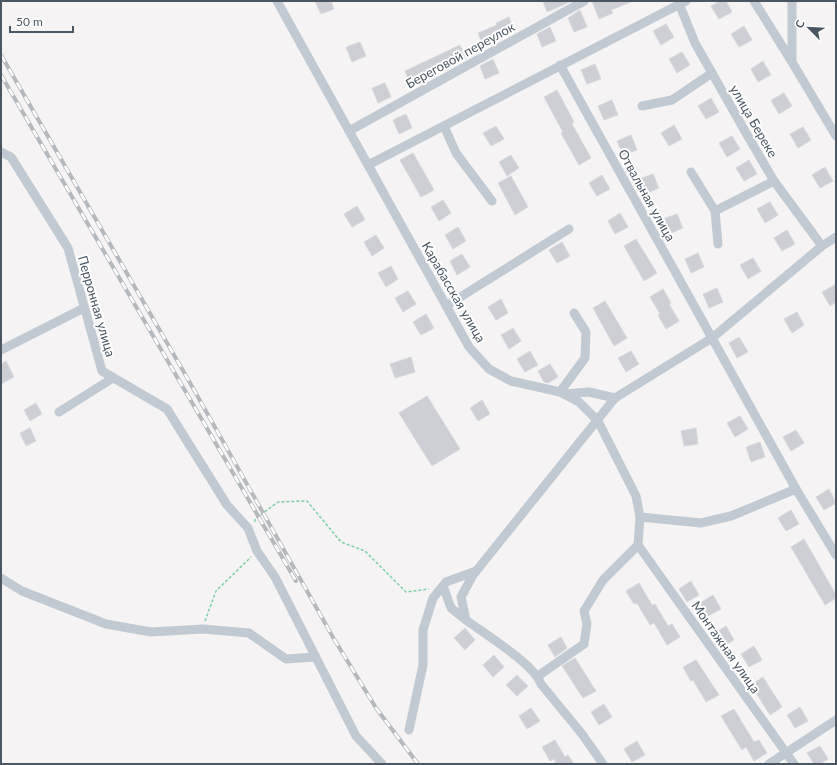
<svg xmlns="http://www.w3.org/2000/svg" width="837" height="765" font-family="Lato,sans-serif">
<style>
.building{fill:#cdcfd5;stroke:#d7d9de}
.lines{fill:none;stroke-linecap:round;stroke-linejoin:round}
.path{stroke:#7ad0a6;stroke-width:1.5;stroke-dasharray:3 2;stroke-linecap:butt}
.minor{stroke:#c1cad2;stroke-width:9}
.rail-casing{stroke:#b5b8bd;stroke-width:4}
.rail{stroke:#fff;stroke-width:2.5;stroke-dasharray:8;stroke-linecap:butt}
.labels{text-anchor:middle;stroke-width:4;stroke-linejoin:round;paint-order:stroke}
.street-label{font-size:13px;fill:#4a5661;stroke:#fff}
</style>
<rect width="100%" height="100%" fill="#f5f3f3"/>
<g class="building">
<path d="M315,1H331L334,9L321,14Z"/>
<path d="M543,1H572L547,12Z"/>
<path d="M592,1H633L611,10L613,13L599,19Z"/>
<path d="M720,1H726L732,12L719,19L711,6Z"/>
<path d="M580,10L587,27L574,32L568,18Z"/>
<path d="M509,17L515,32L496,40L497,42L484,48L478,33L497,25L496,23Z"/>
<path d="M666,24L674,37L661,45L653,31Z"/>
<path d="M744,26L752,40L739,47L731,34Z"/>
<path d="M550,27L556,41L542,47L537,34Z"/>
<path d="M360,42L366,56L352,62L346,47Z"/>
<path d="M460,45L466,59L411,85L405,71Z"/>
<path d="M682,52L690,65L677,73L669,59Z"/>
<path d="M493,59L499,73L485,79L480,66Z"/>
<path d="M763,61L771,75L758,82L751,69Z"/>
<path d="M595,64L601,79L587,84L581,70Z"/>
<path d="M385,83L391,97L378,103L372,88Z"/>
<path d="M557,90L574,122L572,124L591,158L579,165L561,133L563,132L544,97Z"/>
<path d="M784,93L792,106L779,114L771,100Z"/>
<path d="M711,98L719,112L706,119L698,106Z"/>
<path d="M612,100L618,115L604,120L598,106Z"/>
<path d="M406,114L412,128L399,134L393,120Z"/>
<path d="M674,125L682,139L669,146L661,133Z"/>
<path d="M496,126L504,139L491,146L483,133Z"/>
<path d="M803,127L811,140L798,148L790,134Z"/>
<path d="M631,135L637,150L623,155L617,141Z"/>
<path d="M732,136L740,149L727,157L719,143Z"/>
<path d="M413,153L434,190L421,197L400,160Z"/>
<path d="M511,155L519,168L507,176L499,162Z"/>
<path d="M749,160L757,174L744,181L736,168Z"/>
<path d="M825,167L833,181L820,188L812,175Z"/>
<path d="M653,174L659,188L645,194L639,179Z"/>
<path d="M602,175L610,189L597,196L589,183Z"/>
<path d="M511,176L528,207L515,215L498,183Z"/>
<path d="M443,200L451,213L439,221L431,207Z"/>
<path d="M770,202L778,215L765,223L757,209Z"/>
<path d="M357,206L365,220L352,227L344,214Z"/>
<path d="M620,213L628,227L615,234L608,221Z"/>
<path d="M677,214L683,228L669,234L663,219Z"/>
<path d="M458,227L466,241L453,249L445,235Z"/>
<path d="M787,230L795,244L782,251L774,238Z"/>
<path d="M376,235L384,248L372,256L364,242Z"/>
<path d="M636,239L657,273L644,281L624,246Z"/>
<path d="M562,242L570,256L557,263L549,250Z"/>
<path d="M698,253L704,267L691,273L685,259Z"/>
<path d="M462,254L470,267L457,275L450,261Z"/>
<path d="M753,258L761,271L748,279L740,265Z"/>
<path d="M391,266L398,279L386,287L378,273Z"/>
<path d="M836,284V302L830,306L822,292Z"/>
<path d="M717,288L723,302L709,308L703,294Z"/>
<path d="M663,289L671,303L669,304L679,321L666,329L658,315L660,314L650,297Z"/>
<path d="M408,291L416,304L403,312L395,298Z"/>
<path d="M501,299L508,313L496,320L488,307Z"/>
<path d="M605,301L627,338L614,346L593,308Z"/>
<path d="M797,312L804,325L792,333L784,319Z"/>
<path d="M426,314L434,328L421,335L413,322Z"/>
<path d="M513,328L521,341L509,349L501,335Z"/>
<path d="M739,337L748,352L737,358L729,343Z"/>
<path d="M530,351L538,365L525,372L517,359Z"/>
<path d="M631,351L639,364L626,372L618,358Z"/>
<path d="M411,357L415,372L395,378L390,364Z"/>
<path d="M6,361L14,377L1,384V364Z"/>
<path d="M550,364L558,377L548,383L544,382L538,371Z"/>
<path d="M427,396L460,449L432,466L399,413Z"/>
<path d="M482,400L490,414L478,421L470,408Z"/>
<path d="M36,403L42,414L30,421L24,410Z"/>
<path d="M740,416L748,429L735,437L727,423Z"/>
<path d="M30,428L36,441L26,446L20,433Z"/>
<path d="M696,428L698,444L684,446L681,431Z"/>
<path d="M796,430L804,443L791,451L783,437Z"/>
<path d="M760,442L765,457L751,462L746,447Z"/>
<path d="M829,489L836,503L824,510L816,497Z"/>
<path d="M791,510L799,524L786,531L778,518Z"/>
<path d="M804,539L836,595V598L825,605L791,547Z"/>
<path d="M691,581L699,595L687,602L679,589Z"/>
<path d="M639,583L652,605L655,604L668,626L672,624L680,637L667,645L654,623L650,625L637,603L634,604L626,591Z"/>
<path d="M713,595L721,609L708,616L700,603Z"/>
<path d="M726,626L734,640L721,647L713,634Z"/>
<path d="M465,628L475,640L465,650L454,638Z"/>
<path d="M561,637L567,648L555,657L548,645Z"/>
<path d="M754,646L762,660L749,667L741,654Z"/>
<path d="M494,655L504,667L493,677L483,665Z"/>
<path d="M575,658L596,691L583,698L562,666Z"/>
<path d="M696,660L719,695L706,702L693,680L691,681L683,667Z"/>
<path d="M517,675L528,686L517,696L506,685Z"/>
<path d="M763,677L782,707L770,715L751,685Z"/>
<path d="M604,704L612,717L599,725L591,712Z"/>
<path d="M800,707L808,721L795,728L787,715Z"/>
<path d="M531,708L540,721L527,729L519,716Z"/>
<path d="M734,709L754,742L759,740L767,753L754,761L746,747L742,750L721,716Z"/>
<path d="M555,740L565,757L568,755L574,764H553L556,762L554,759L550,761L542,747Z"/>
<path d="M637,741L645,755L632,762L624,749Z"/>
<path d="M820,746L828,759L820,764H814L807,753Z"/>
</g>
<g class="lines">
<g class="path">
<path d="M255,522V519L278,502L307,501L341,542L365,551L406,592L429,589"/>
<path d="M205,621L216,591L251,557"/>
</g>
<g class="minor">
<path d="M277,1L469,347L489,369L511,381L560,392L579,402L598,421L636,496L640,517L638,545"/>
<path d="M678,1L695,43L746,133L774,181L822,246"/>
<path d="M754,1L792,62"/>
<path d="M792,1V62L836,136"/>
<path d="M560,65L712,338L822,246L836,237"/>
<path d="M642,106L672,100L712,73"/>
<path d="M444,126L456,153L492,201"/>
<path d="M349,131L584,1"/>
<path d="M1,152L11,157L68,248L102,371L167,409L227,505L248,528L257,551L275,577L356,736L382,764"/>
<path d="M368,165L686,1"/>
<path d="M691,172L715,211L718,244"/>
<path d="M715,211L774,181"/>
<path d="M446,306L569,229"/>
<path d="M1,350L84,308"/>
<path d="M560,392L585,358L586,332L574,313"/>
<path d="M564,394L589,392L615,398"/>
<path d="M59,412L113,378"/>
<path d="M640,517L701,523L731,516L796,489L836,555"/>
<path d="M638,545L794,764"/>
<path d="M1,578L22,591L106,624L151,632L203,629L249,633L286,659L315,657"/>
<path d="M443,586L451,608L466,620"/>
<path d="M538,676L584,644L587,624L584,611L603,580L638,545"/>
<path d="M409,730L423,665V630L433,598L446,582L476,571"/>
<path d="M603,764L582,734L541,684C534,664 485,634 466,620L461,597L473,575L615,398L712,338L796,489"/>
<path d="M769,764L836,720"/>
</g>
<defs>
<g id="rail">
<path d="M1,55L189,381L334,639L376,708L418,764"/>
<path d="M1,75L296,581"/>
</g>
</defs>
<use href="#rail" class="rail-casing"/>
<use href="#rail" class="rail"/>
</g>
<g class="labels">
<g class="street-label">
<text transform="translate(460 55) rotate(-29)" y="5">Береговой переулок</text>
<text transform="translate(754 121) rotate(60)" y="5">улица Береке</text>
<text transform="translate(647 195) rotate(61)" y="5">Отвальная улица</text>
<text transform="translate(454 292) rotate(60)" y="5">Карабасская улица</text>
<text transform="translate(97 306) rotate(74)" y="5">Перронная улица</text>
<text transform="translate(726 647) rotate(55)" y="5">Монтажная улица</text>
</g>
</g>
<rect width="837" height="765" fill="none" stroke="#4a5661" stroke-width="4"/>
<g transform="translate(809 28) rotate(294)" stroke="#ffffff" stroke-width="3" paint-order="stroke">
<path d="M0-3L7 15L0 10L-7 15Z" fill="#4a5661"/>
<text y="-6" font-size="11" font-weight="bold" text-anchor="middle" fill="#4a5661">С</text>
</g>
<path d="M10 26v6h63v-6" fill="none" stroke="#4a5661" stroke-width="2"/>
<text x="16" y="26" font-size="12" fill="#4a5661" stroke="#ffffff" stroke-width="3" paint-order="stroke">50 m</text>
</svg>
